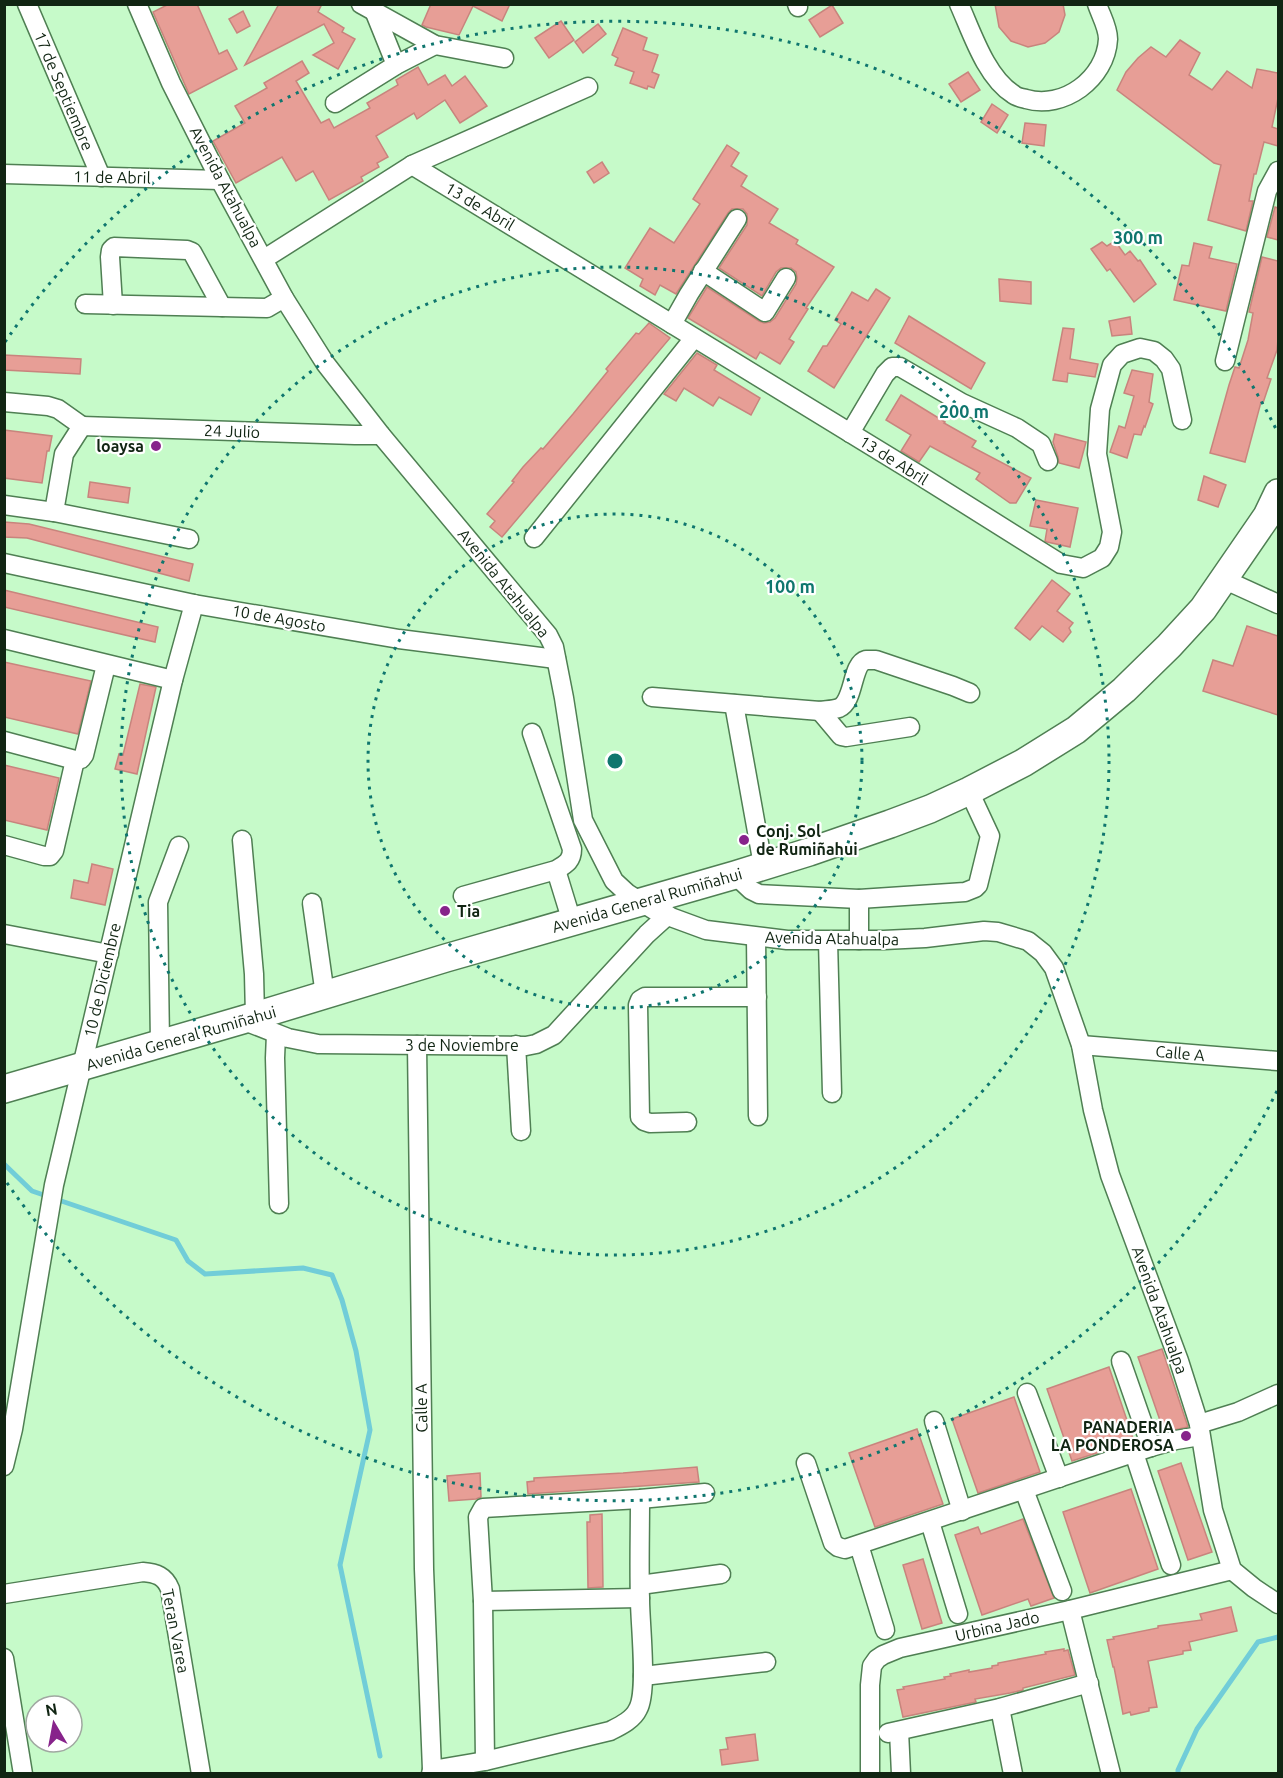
<svg xmlns="http://www.w3.org/2000/svg" width="1283" height="1778" font-family="Ubuntu,sans-serif">
<style>
.lines{fill:none;stroke-linecap:round;stroke-linejoin:round}
.stream{stroke:#71cdd8;stroke-width:5}
.building{fill:#e79e96;stroke:#c8847d;stroke-width:1.5}
.minor-casing{stroke:#4f7f53;stroke-width:21}
.highway-casing{stroke:#4f7f53;stroke-width:30}
.minor{stroke:#fff;stroke-width:18}
.highway{stroke:#fff;stroke-width:27}
.ring{fill:none;stroke:#0f766e;stroke-width:3;stroke-dasharray:3 6}
.poi-dot{fill:#87238b;stroke:#fff;stroke-width:2}
.labels{text-anchor:middle;stroke-width:4.5;stroke-linejoin:round;paint-order:stroke}
.street-label{font-size:16px;fill:#112513;stroke:#fff}
.poi-label{font-size:16px;font-weight:bold;fill:#112513;stroke:#fff;text-anchor:end}
.centre{fill:#0f766e;stroke:#fff;stroke-width:3}
.ring-label{font-size:18px;text-anchor:middle;font-weight:bold;fill:#0f766e;stroke:#fff;stroke-width:4.5;stroke-linejoin:round;paint-order:stroke}
</style>
<rect width="100%" height="100%" fill="#c6fac9"/>
<g class="lines">
<g class="stream">
<path d="M4,1164L32,1191L176,1240L188,1261L205,1274L303,1268L332,1275L342,1300L356,1351L370,1430L340,1565L380,1756"/>
<path d="M1178,1774V1770L1197,1729L1258,1642L1278,1637"/>
</g>
</g>
<g class="building">
<path d="M169,4H197L219,54L227,50L237,69L189,94L153,12Z"/>
<path d="M279,4H322L318,12L344,28L342,32L355,39L338,69L313,55L334,43L324,24L245,65Z"/>
<path d="M431,4H510L502,21L473,6L459,35L426,27L422,25Z"/>
<path d="M995,4H1063L1065,15L1059,32L1045,43L1028,47L1011,41L999,27Z"/>
<path d="M832,5L843,23L820,37L809,20Z"/>
<path d="M243,11L250,26L237,33L229,19Z"/>
<path d="M561,21L574,40L549,58L535,38Z"/>
<path d="M598,24L606,34L583,53L575,42Z"/>
<path d="M623,28L647,38L643,50L658,55L652,72L659,75L654,88L648,86L647,89L630,83L634,72L615,65L618,58L612,55Z"/>
<path d="M1180,40L1200,53L1189,75L1212,90L1227,71L1252,88L1257,69L1278,73V98L1272,127L1278,129V146L1264,142L1256,174H1254L1249,201H1253L1246,231L1208,220L1221,165L1214,163L1117,90L1126,72L1138,58L1151,47L1166,57Z"/>
<path d="M302,61L309,73L296,81L321,123L329,119L334,128L370,108L367,103L398,85L396,80L418,67L428,85L445,75L452,86L465,76L487,106L460,123L445,100L417,119L414,113L376,136L388,157L377,163L379,167L361,177L363,181L329,200L313,171L296,181L282,157L236,183L213,141L245,123L235,106L267,88L264,83Z"/>
<path d="M968,72L980,90L961,102L949,84Z"/>
<path d="M992,104L1008,115L997,133L981,122Z"/>
<path d="M1025,123L1046,125L1044,146L1022,143Z"/>
<path d="M727,145L739,153L731,166L747,176L741,186L778,209L769,223L798,240L796,244L834,267L806,308L808,309L789,339L794,342L780,364L760,352L756,359L688,318L707,287L759,321L764,323L770,322L775,318L796,284L797,278L796,272L791,268H781L776,272L762,296L719,268L747,225V214L743,209H732L728,213L676,294L660,285L655,295L640,286L643,279L625,268L650,228L674,243L700,204L693,199Z"/>
<path d="M602,162L609,173L594,183L587,172Z"/>
<path d="M1275,207L1278,208V240L1267,237Z"/>
<path d="M1115,241L1125,255L1130,251L1138,261L1140,260L1156,284L1134,302L1110,269L1107,271L1091,249L1102,242L1107,246Z"/>
<path d="M1194,243L1212,247L1209,258L1237,264L1226,311L1174,300L1182,265L1189,266Z"/>
<path d="M1262,257L1278,261V339L1277,350L1267,378L1271,379L1263,403L1261,402L1245,462L1210,453L1229,385L1235,367L1239,368L1248,340L1253,313L1249,312Z"/>
<path d="M999,279L1031,282V304L1000,301Z"/>
<path d="M876,289L890,298L834,388L808,371L823,346H827L841,324L835,320L852,292L868,301Z"/>
<path d="M909,316L985,363L971,389L895,343Z"/>
<path d="M1130,317L1132,334L1112,336L1109,321Z"/>
<path d="M649,323L670,338L502,537L490,527L495,521L487,514L514,482L512,481L523,467L541,448L543,449L573,414L608,371L606,369L636,333L639,334Z"/>
<path d="M1063,328L1074,329L1070,359L1098,364L1095,377L1068,373L1067,382L1053,380Z"/>
<path d="M697,353L717,365L714,370L760,398L751,415L719,397L713,406L684,388L676,401L664,394Z"/>
<path d="M4,355L81,359L80,374L4,370Z"/>
<path d="M1132,370L1153,374L1149,402L1153,404L1145,427L1144,426L1141,435L1134,434L1127,458L1110,452L1119,426L1125,428L1134,396L1124,393Z"/>
<path d="M901,395L945,422L944,423L976,441L972,447L1031,478L1016,503H1010L976,479L980,473L930,446L919,462L901,451L911,435L886,420Z"/>
<path d="M4,430L52,436L49,451H47L42,483L4,478Z"/>
<path d="M1055,434L1086,442L1079,468L1059,463L1058,457L1053,442Z"/>
<path d="M1204,476L1226,485L1218,507L1198,500Z"/>
<path d="M90,482L130,488L128,503L88,497Z"/>
<path d="M1036,500L1078,508L1070,547L1047,542L1045,541L1047,529L1030,526Z"/>
<path d="M4,522L29,524L193,564L189,581L27,538L4,537Z"/>
<path d="M1052,580L1070,594L1057,611L1073,623L1069,628L1071,632L1063,642L1042,626L1030,640L1015,628Z"/>
<path d="M4,590L158,627L155,642L4,607Z"/>
<path d="M1247,626L1278,636V715L1203,691L1213,660L1233,666Z"/>
<path d="M4,662L91,681L78,734L4,717Z"/>
<path d="M140,684L156,687L137,774L115,769L119,754L123,755Z"/>
<path d="M4,765L59,778L47,830L4,820Z"/>
<path d="M92,864L113,869L105,905L71,898L74,880L88,883Z"/>
<path d="M1162,1349L1188,1427L1164,1432L1138,1357Z"/>
<path d="M1109,1367L1134,1441L1072,1461L1047,1389Z"/>
<path d="M1014,1397L1040,1472L978,1493L952,1419Z"/>
<path d="M917,1429L943,1504L875,1527L849,1453Z"/>
<path d="M1181,1463L1212,1552L1188,1560L1158,1471Z"/>
<path d="M697,1467L699,1482L528,1494L527,1482L534,1481V1478L623,1473Z"/>
<path d="M480,1473L481,1497L476,1499L449,1501L447,1476Z"/>
<path d="M1131,1489L1158,1569L1090,1593L1063,1512Z"/>
<path d="M602,1514L603,1587L588,1588L587,1522H590V1515Z"/>
<path d="M1023,1519L1054,1598L1031,1606L1028,1599L982,1615L955,1535L978,1527L981,1534Z"/>
<path d="M923,1559L942,1623L922,1629L903,1565Z"/>
<path d="M1231,1607L1237,1631L1189,1642L1191,1650L1183,1651V1654L1148,1661L1157,1707L1149,1708V1711L1131,1715L1130,1712L1123,1714L1114,1667H1113L1107,1640L1114,1639L1113,1637L1158,1628V1626L1202,1620L1200,1614Z"/>
<path d="M1064,1649V1651L1068,1650L1075,1675L1023,1688V1690L1010,1693L975,1699L976,1702L903,1717L897,1690L904,1689L903,1687L945,1679L944,1677L951,1676L950,1674L969,1670V1672L992,1668V1666L998,1665V1663L1046,1654L1045,1652Z"/>
<path d="M755,1734L758,1760L722,1765L720,1750L728,1749L726,1738Z"/>
</g>
<g class="lines">
<defs>
<g id="minor">
<path d="M27,4L101,177"/>
<path d="M137,4L171,83L220,180L284,298L325,363L381,435L548,635L554,647L564,698L583,820L614,881L627,893L657,912L706,930L787,940H884L925,938L984,931L998,932L1028,941L1043,953L1054,968L1081,1045L1093,1110L1110,1175L1179,1361L1199,1424L1213,1510L1232,1570L1254,1588L1278,1604"/>
<path d="M361,4L435,45L504,58"/>
<path d="M797,4L798,7"/>
<path d="M959,4C972,33 986,77 1013,94C1016,97 1022,98 1026,99C1063,110 1106,79 1108,39C1108,27 1101,16 1097,4"/>
<path d="M375,13L396,65"/>
<path d="M335,103L396,65L435,45"/>
<path d="M412,165L919,475L1061,564L1083,568L1102,558L1109,547L1112,532L1097,454L1100,409L1112,365L1122,354L1140,348L1154,351L1164,359L1171,369L1182,420"/>
<path d="M4,174L220,180"/>
<path d="M264,259L412,165L588,87"/>
<path d="M703,271L765,312L786,278"/>
<path d="M85,304L267,308L284,298"/>
<path d="M113,305L110,257L111,250L114,247L187,250L192,252L222,307"/>
<path d="M672,324L689,294L737,219"/>
<path d="M1225,361L1267,191L1278,171"/>
<path d="M4,402L48,406L58,409L82,426"/>
<path d="M82,426L355,435H381"/>
<path d="M850,433L885,374L892,367H900L962,403L1017,428L1041,444L1048,461"/>
<path d="M4,505L54,512L189,539"/>
<path d="M54,512L64,454L82,426"/>
<path d="M534,538L694,338"/>
<path d="M4,563L194,604L399,639L556,659"/>
<path d="M1223,579L1278,604"/>
<path d="M4,639L173,680"/>
<path d="M652,697L820,711C826,710 833,710 839,708C855,701 851,664 866,660C867,660 875,660 876,660L953,686L970,693"/>
<path d="M734,704L763,865"/>
<path d="M820,711L841,736L846,737L910,727"/>
<path d="M4,741L75,760L81,759L84,755L106,665"/>
<path d="M242,840L254,974L255,1016"/>
<path d="M4,845L44,856H50L54,851L75,760"/>
<path d="M556,870L572,922"/>
<path d="M735,875L751,890L759,894L859,899L965,892L975,888L978,885L990,836L969,791"/>
<path d="M463,896L556,870C566,864 572,861 572,849L532,733"/>
<path d="M859,899V940"/>
<path d="M312,903L325,995"/>
<path d="M4,934L109,954"/>
<path d="M756,937L758,1116"/>
<path d="M828,941L832,1093"/>
<path d="M242,1020L288,1038L318,1044L526,1046L536,1044L554,1035L647,934L668,915"/>
<path d="M276,1034L275,1058L279,1204"/>
<path d="M160,1044L158,902L179,846"/>
<path d="M417,1045L424,1569L432,1770L431,1774"/>
<path d="M516,1045L521,1131"/>
<path d="M1081,1045L1278,1061"/>
<path d="M687,1122L650,1123L644,1121L640,1117L638,1005L640,1000L645,997H757"/>
<path d="M1121,1361L1151,1447"/>
<path d="M1027,1393L1059,1478"/>
<path d="M934,1421L962,1511"/>
<path d="M1199,1424L1238,1412L1278,1394"/>
<path d="M1134,1453L1171,1565"/>
<path d="M806,1463L833,1543L838,1547L845,1549L1151,1447L1176,1440L1200,1436"/>
<path d="M4,1466L13,1429L54,1185L173,680L194,604"/>
<path d="M1024,1490L1062,1591"/>
<path d="M930,1522L958,1614"/>
<path d="M859,1545L885,1630"/>
<path d="M640,1585L721,1574"/>
<path d="M4,1594L143,1572C156,1573 165,1576 170,1589L201,1774"/>
<path d="M483,1601L640,1598"/>
<path d="M1070,1610L1111,1774"/>
<path d="M4,1658L23,1774"/>
<path d="M643,1676L766,1662"/>
<path d="M1000,1708L1013,1774"/>
<path d="M899,1731L901,1774"/>
<path d="M888,1733L1000,1708L1089,1683"/>
<path d="M485,1761L483,1601L478,1517L483,1508L640,1499L705,1493"/>
<path d="M432,1770L485,1761L610,1731C620,1726 633,1720 638,1709C648,1691 640,1624 640,1600C639,1567 640,1533 640,1499"/>
<path d="M870,1774V1685L872,1666L877,1659L883,1655L900,1648L1070,1610L1232,1570"/>
</g>
<path id="highway" d="M4,1089L242,1020L446,958L735,875L809,852L890,824L930,809L969,791L1023,763L1076,730L1124,690L1169,646L1203,609L1267,516L1278,493"/>
</defs>
<use href="#minor" class="minor-casing"/>
<use href="#highway" class="highway-casing"/>
<use href="#minor" class="minor"/>
<use href="#highway" class="highway"/>
</g>
<g class="ring">
<circle cx="615" cy="761" r="247"/>
<circle cx="615" cy="761" r="494"/>
<path d="M1277 1091A740 740 0 0 1 5 1180M5 342A740 740 0 0 1 1277 431"/>
</g>
<g class="poi-dot">
<circle cx="156" cy="446" r="6"/>
<circle cx="744" cy="840" r="6"/>
<circle cx="445" cy="911" r="6"/>
<circle cx="1186" cy="1436" r="6"/>
</g>
<g class="labels">
<g class="street-label">
<text transform="translate(64 91) rotate(67)" y="6">17 de Septiembre</text>
<text transform="translate(112 177) rotate(1)" y="6">11 de Abril</text>
<text transform="translate(226 187) rotate(62)" y="6">Avenida Atahualpa</text>
<text transform="translate(480 206) rotate(31)" y="6">13 de Abril</text>
<text transform="translate(232 431) rotate(2)" y="6">24 Julio</text>
<text transform="translate(894 460) rotate(32)" y="6">13 de Abril</text>
<text transform="translate(504 583) rotate(51)" y="6">Avenida Atahualpa</text>
<text transform="translate(279 618) rotate(10)" y="6">10 de Agosto</text>
<text transform="translate(647 900) rotate(-16)" y="6">Avenida General Rumiñahui</text>
<text transform="translate(832 938) rotate(1)" y="6">Avenida Atahualpa</text>
<text transform="translate(102 980) rotate(-77)" y="6">10 de Diciembre</text>
<text transform="translate(181 1038) rotate(-16)" y="6">Avenida General Rumiñahui</text>
<text x="462" y="1051">3 de Noviembre</text>
<text transform="translate(1180 1053) rotate(5)" y="6">Calle A</text>
<text transform="translate(1160 1310) rotate(70)" y="6">Avenida Atahualpa</text>
<text transform="translate(421 1408) rotate(-91)" y="6">Calle A</text>
<text transform="translate(997 1626) rotate(-13)" y="6">Urbina Jado</text>
<text transform="translate(176 1631) rotate(79)" y="6">Teran Varea</text>
</g>
<g class="poi-label">
<text x="144" y="452">loaysa</text>
<text x="756" y="837" text-anchor="start">Conj. Sol<tspan x="756" dy="18">de Rumiñahui</tspan></text>
<text x="457" y="917" text-anchor="start">Tia</text>
<text x="1174" y="1433">PANADERIA<tspan x="1174" dy="18">LA PONDEROSA</tspan></text>
</g>
</g>
<circle cx="615" cy="761" r="9" class="centre"/>
<g class="ring-label">
<text x="1138" y="244">300 m</text>
<text x="964" y="418">200 m</text>
<text x="790" y="593">100 m</text>
</g>
<rect width="1283" height="1778" fill="none" stroke="#112513" stroke-width="12"/>
<g transform="translate(54 1724) rotate(350)"><circle r="28" fill="#ffffff" stroke="#a0a8a1" stroke-width="1.5"/>
<path d="M0-4.5L10 22L0 15L-10 22Z" fill="#87238b"/>
<text y="-9" font-size="16" font-weight="bold" text-anchor="middle" fill="#112513">N</text>
</g>
</svg>
